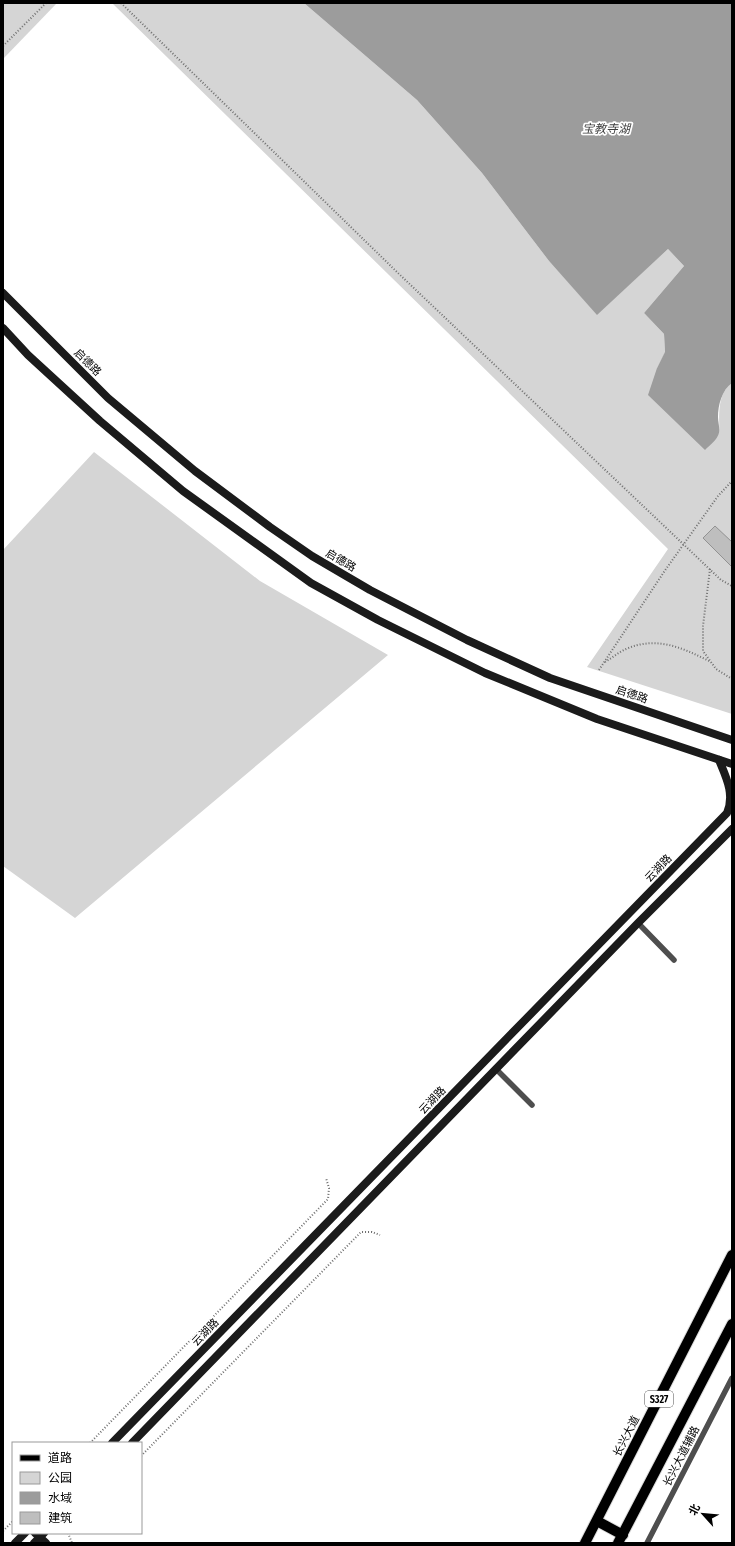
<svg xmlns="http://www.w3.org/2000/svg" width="735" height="1546" font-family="'Fira Sans Condensed','Noto Sans SC',sans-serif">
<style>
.green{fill:#d5d5d5}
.water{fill:#9c9c9c}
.building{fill:#bebebe;stroke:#929292}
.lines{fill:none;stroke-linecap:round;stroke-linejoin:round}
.primary-casing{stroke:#dbdbdb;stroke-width:12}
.path{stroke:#707070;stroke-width:2;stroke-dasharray:1 2;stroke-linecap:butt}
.lane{stroke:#4e4e4e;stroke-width:5.5}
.secondary{stroke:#1b1b1b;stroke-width:8}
.primary{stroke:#000;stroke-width:10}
.labels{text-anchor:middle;stroke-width:3.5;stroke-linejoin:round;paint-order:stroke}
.shield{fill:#fff;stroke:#4c4c4c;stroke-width:1}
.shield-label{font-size:10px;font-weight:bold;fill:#000}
.street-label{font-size:11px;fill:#000;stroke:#fff}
.water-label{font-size:12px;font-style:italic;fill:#3d3d3d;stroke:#fff}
</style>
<rect width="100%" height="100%" fill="#fff"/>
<g class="green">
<path d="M3,3H57L3,59Z"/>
<path d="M112,3H304L417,100L482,173L549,261L597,314L668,249L684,266L644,313L664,334L665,353L657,368L719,434C720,416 716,395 732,383V714L587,667L668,549Z"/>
<path d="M94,452L260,581L388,655L75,918L3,866V550Z"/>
</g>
<path class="water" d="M304,3H732V383C722,390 718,405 718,417C718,422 720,428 719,433C717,440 710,445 705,450L648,395L657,368L665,352L664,334L644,313L684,266L668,249L597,315L549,261L482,173L417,100Z"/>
<path class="building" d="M715,526L732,542V567L703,538Z"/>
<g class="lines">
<defs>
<g id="primary">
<path d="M597,1521L623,1535"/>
<path d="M585,1543L732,1255"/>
<path d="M618,1543L732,1324"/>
</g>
</defs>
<use href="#primary" class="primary-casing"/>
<g class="path">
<path d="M121,3L398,273L721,580L732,586"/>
<path d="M3,46L46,3"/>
<path d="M710,569L703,626V651L716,669L732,679"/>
<path d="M605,662C612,658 619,652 626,649C656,636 681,647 709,661"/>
<path d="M599,670L666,569L718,496L732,481"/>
<path d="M90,1443L328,1199L329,1188L326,1178"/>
<path d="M141,1456L361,1232H372L380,1235"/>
<path d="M3,1531L13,1521"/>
<path d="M68,1533L72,1543"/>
</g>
<g class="lane">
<path d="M638,923L674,960"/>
<path d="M496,1069L532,1105"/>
<path d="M647,1543L732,1378"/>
</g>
<g class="secondary">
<path d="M3,293L108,398L195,471L270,527L312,556L370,590L467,640L550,678L732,740"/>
<path d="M3,328L28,355L100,421L183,491L311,583L378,620L485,673L597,719L732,764"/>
<path d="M112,1443L727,813C735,794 726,777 719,760"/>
<path d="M132,1443L638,923L732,829"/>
<path d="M35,1533L46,1543"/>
<path d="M15,1543L25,1533"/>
<path d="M34,1543L44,1533"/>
</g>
<use href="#primary" class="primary"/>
</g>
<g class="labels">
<rect class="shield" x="645" y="1391" width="28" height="16" rx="3"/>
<g class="shield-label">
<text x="659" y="1403">S327</text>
</g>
<g class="street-label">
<text transform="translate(88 362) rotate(45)" y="4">启德路</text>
<text transform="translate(341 560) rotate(30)" y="4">启德路</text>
<text transform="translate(632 694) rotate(19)" y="4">启德路</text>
<text transform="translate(658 868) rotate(-46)" y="4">云湖路</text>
<text transform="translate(432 1100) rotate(-46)" y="4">云湖路</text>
<text transform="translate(205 1332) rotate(-46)" y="4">云湖路</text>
<text transform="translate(626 1436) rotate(-63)" y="4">长兴大道</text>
<text transform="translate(681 1456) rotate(-63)" y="4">长兴大道辅路</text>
</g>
<g class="water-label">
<text x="606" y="133">宝教寺湖</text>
</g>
</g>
<rect width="735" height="1546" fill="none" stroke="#000000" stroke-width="8"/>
<rect x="12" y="1442" width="130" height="92" fill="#ffffff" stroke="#999999"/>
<rect x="20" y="1455" width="20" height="6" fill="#000000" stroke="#999999"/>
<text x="48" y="1462" font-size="12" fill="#000000">道路</text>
<rect x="20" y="1472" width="20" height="12" fill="#d5d5d5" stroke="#999999"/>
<text x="48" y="1482" font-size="12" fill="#000000">公园</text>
<rect x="20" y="1492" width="20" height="12" fill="#9c9c9c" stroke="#999999"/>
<text x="48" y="1502" font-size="12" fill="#000000">水域</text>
<rect x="20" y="1512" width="20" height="12" fill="#bebebe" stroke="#999999"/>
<text x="48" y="1522" font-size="12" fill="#000000">建筑</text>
<g transform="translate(703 1514) rotate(297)" stroke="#ffffff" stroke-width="3" paint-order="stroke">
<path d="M0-3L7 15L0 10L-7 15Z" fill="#000000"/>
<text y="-6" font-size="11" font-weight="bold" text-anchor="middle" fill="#000000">北</text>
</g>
</svg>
